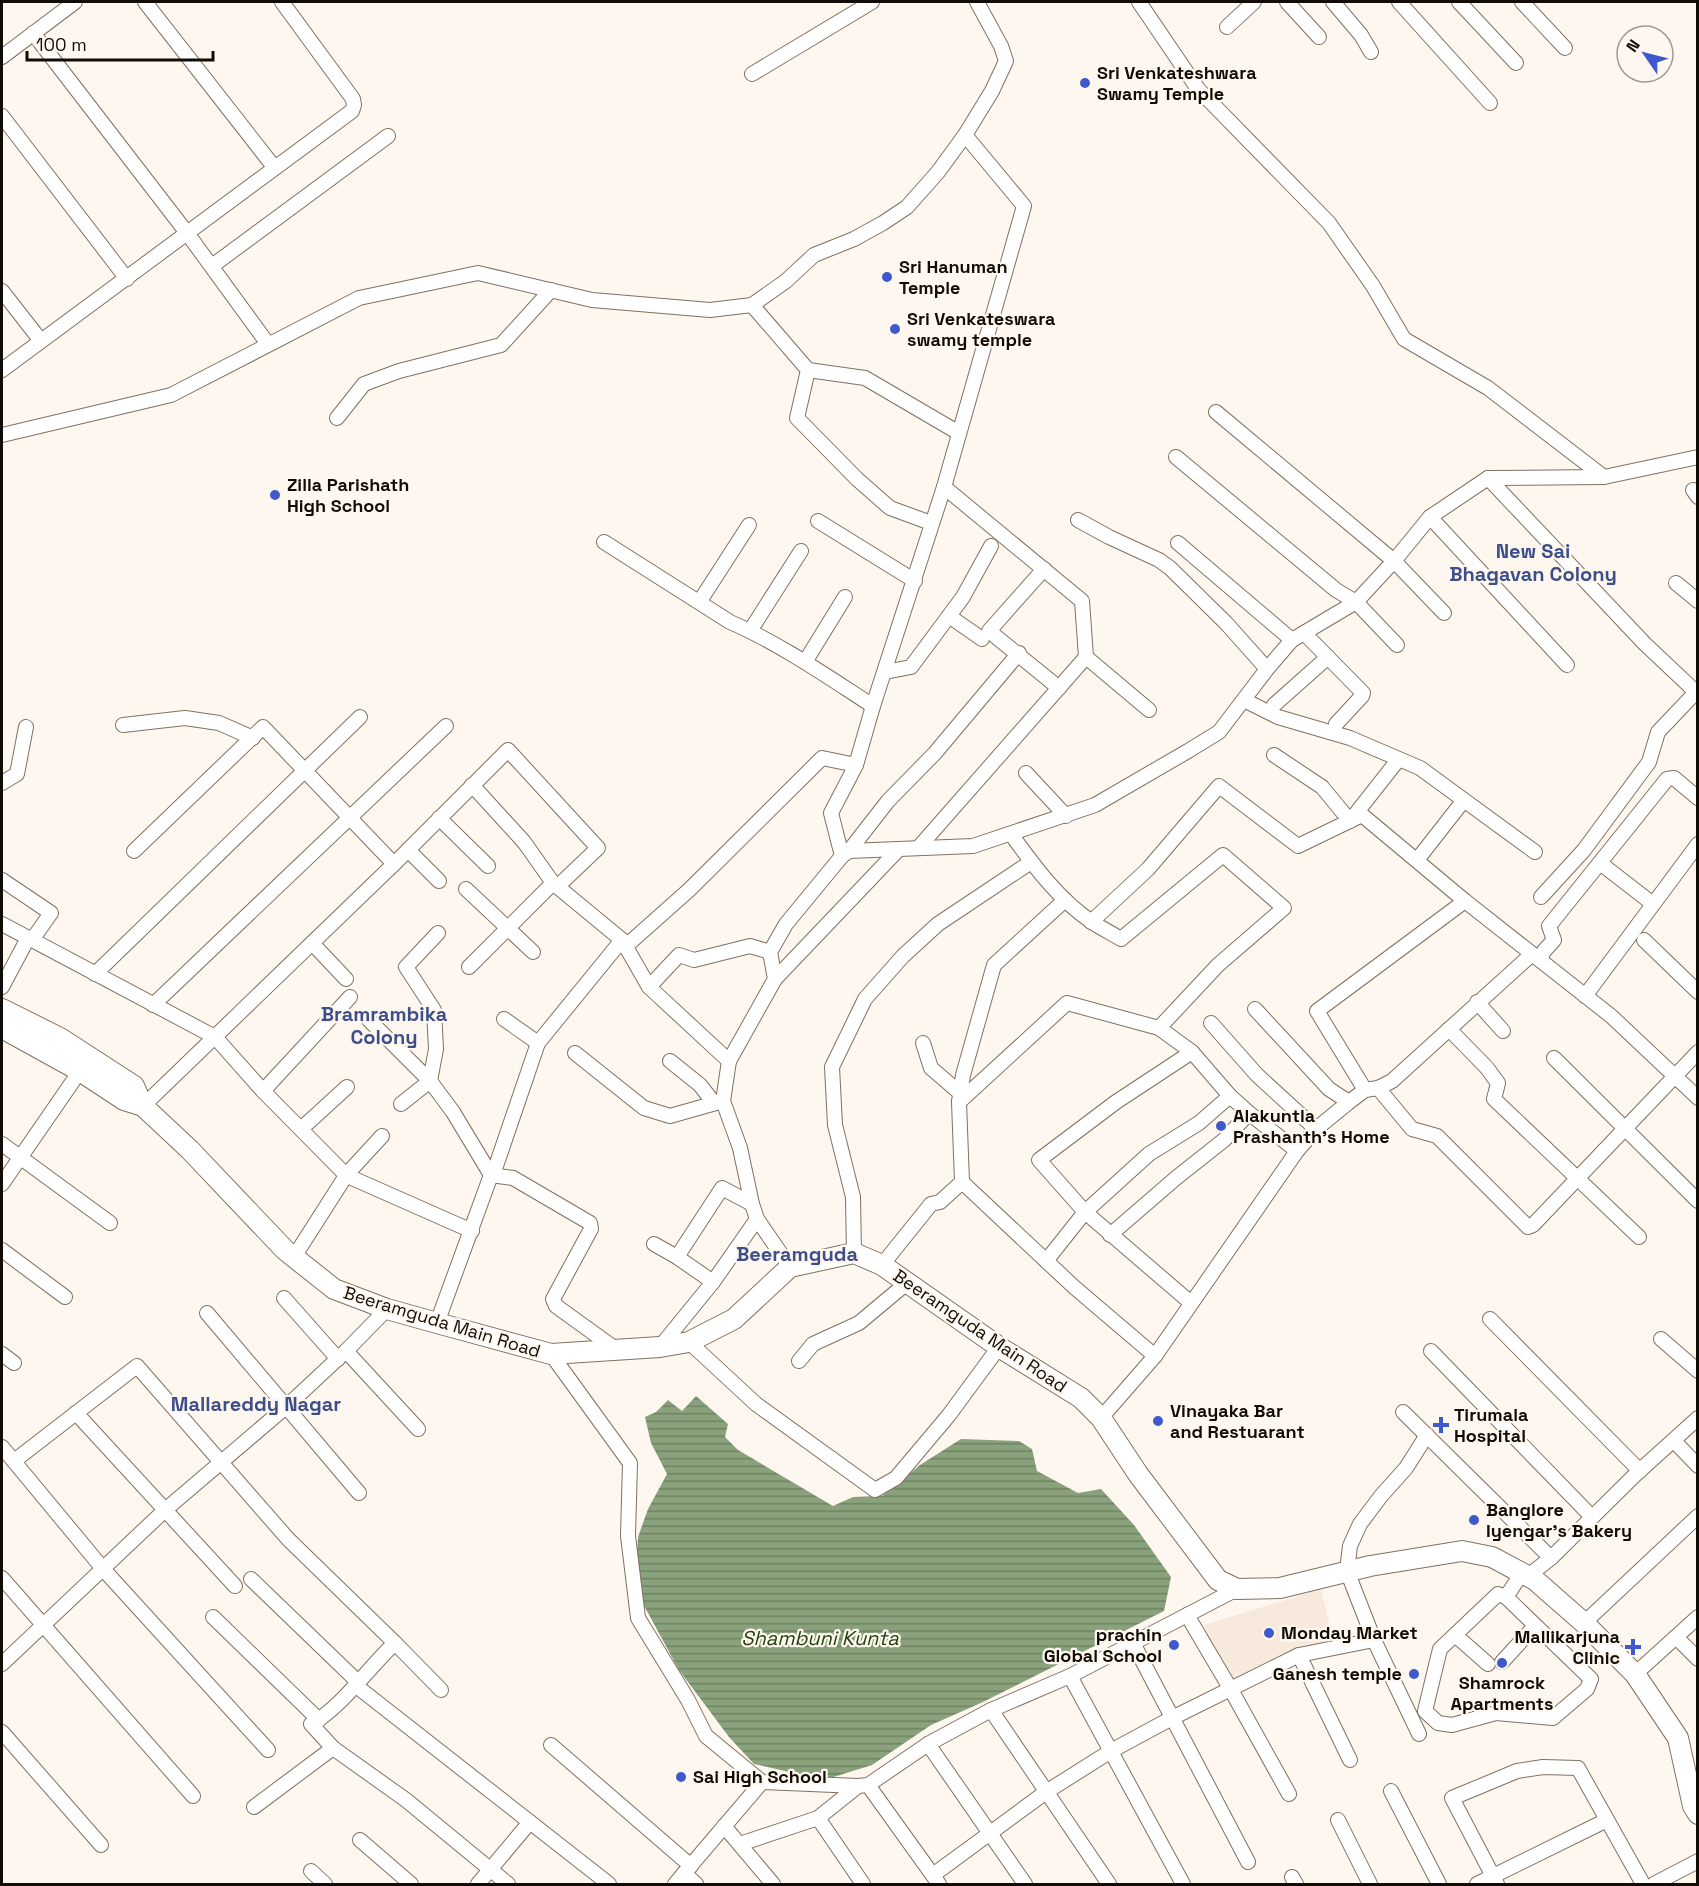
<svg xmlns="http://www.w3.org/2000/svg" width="1699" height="1886" font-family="'Space Grotesk',sans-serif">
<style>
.built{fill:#f7eadc}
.water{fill:url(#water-rules)}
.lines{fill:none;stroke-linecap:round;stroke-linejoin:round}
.street-casing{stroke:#807161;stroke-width:16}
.secondary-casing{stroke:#807161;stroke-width:22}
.street{stroke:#fff;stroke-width:14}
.secondary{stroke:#fff;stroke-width:20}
.poi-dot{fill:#3f59cc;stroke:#fef7ef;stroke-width:2}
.labels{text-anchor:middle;stroke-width:4.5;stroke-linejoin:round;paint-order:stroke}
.poi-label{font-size:18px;font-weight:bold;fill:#110c06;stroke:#fef7ef;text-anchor:start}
.street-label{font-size:18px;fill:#110c06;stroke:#fef7ef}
.neighbourhood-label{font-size:20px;font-weight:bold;fill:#3d4f8b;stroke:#fef7ef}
.water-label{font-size:20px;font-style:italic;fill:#24430b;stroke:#fef7ef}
</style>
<defs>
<pattern id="water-rules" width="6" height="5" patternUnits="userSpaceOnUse" patternTransform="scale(1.5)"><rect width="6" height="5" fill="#89a27c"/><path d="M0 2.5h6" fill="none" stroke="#6f8264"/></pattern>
</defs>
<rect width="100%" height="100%" fill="#fef7ef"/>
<path class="built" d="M1321,1589L1333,1640L1281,1656L1226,1683L1204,1625Z"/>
<path class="water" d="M696,1396L728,1424L725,1437L738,1450L833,1506L853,1497L882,1496L920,1465L961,1439L1019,1441L1032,1449L1037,1471L1078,1493L1101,1489L1134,1525L1171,1577L1164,1611L983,1702L931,1725L872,1765L824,1780L754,1764L729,1737L679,1670L642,1602L636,1571L638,1537L648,1509L667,1474L651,1443L645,1417L656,1412L668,1400L682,1411Z"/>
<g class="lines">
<defs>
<g id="street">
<path d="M145,2L274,167"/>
<path d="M1139,2L1198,89L1329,223L1373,286L1404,339L1488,388L1604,477"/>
<path d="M1287,2L1319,37"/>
<path d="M1333,2L1361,35L1371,52"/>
<path d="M1399,2L1490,103"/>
<path d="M1459,2L1516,63"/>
<path d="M1522,2L1565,48"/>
<path d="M1227,27L1254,2"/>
<path d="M33,33L187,233L268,344"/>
<path d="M2,57L75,2"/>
<path d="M752,74L872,2"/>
<path d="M2,116L127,279"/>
<path d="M212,266L388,136"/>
<path d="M2,291L41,341"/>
<path d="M752,305L808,370L797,418L857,479L890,508L931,523"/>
<path d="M2,370L352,111L354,105L353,99L282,2"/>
<path d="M808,370L865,378L959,433"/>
<path d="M1216,412L1394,561L1444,613"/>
<path d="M337,418L364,384L399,371L501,345L551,290"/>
<path d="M2,435L171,395L359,298L478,273L592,300L710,310L752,305L786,281L814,255L854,239L883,223L907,207L938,172L965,135L992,91L1006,61L1001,46L977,2"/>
<path d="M1176,457L1336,590L1356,602L1397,645"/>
<path d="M1488,478L1645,644L1698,694"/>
<path d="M1693,490L1698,497"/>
<path d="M1430,517L1567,665"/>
<path d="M1078,520L1109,537L1159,560L1170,568L1226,623L1267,669"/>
<path d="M818,521L915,581"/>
<path d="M604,542L730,622C779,643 828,677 873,706"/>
<path d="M1178,543L1292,640"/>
<path d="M1044,569L989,631L1059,688"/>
<path d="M1676,583L1698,601"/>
<path d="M700,601L749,525"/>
<path d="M949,616L982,639"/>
<path d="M750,631L801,551"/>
<path d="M1305,634L1363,693L1362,696L1336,724"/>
<path d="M1086,657L1149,710"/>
<path d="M805,662L845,597"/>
<path d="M885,672L911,667L963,597L991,546"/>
<path d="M1244,700L1278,717L1350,738L1420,768L1535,852"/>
<path d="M1274,705L1328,657"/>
<path d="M123,725L185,718L219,723L253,738"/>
<path d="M1274,755L1322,787L1350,821L1398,760"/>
<path d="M1026,773L1066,816"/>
<path d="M2,783L17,774L26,727"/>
<path d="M472,785L524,842L553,883L622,940L649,987L729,1061"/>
<path d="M439,818L488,866"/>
<path d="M1011,834C1034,866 1059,900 1092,922C1101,928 1111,933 1121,939L1223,855L1284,908L1218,965L1159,1028"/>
<path d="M919,847L1086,657L1082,601L944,487"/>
<path d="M408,850L439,881"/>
<path d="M134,851L263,727L394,864"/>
<path d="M849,851L888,801L935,753L1019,653"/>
<path d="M842,856L849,851L973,846L1095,805L1188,751L1219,732L1267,669L1292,640L1356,602L1394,561L1430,517L1488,478L1604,477L1698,457"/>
<path d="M1417,860L1464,800"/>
<path d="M1600,863L1653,904"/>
<path d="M2,880L51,913L32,940"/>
<path d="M466,889L533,952"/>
<path d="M1541,897L1584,850L1649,762L1658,732L1698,690"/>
<path d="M1091,922L1148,869L1219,786L1298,846L1362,815L1465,901L1611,1016L1698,1098"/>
<path d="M2,924L215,1037L263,1091L342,1171L352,1178L472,1231"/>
<path d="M438,933L406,967L434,1010L436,1049L430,1081L453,1112L491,1175L513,1178L590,1223L591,1229L553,1299L556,1306L617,1350"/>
<path d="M1644,940L1698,992"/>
<path d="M312,943L346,979"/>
<path d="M626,946L689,890L822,758L856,765"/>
<path d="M1540,960L1544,951L1554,940L1549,926L1667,779L1674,778L1698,798"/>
<path d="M469,967L553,883"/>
<path d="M95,974L360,717"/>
<path d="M775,979L899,849"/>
<path d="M2,987L28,938"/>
<path d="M649,987L679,955L694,960L750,946L770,952"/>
<path d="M1585,996L1698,844"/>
<path d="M1477,1002L1503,1031"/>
<path d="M153,1005L446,726"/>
<path d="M1255,1009L1329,1089L1349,1102"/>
<path d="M504,1019L538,1043"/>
<path d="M369,1020L430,1081L401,1104"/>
<path d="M1211,1023L1257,1075L1316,1129"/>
<path d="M1449,1029L1487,1068L1498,1083L1494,1099L1639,1237"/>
<path d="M923,1043L931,1068L960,1093"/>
<path d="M575,1053L644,1108L670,1116L723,1101"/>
<path d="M1554,1058L1698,1201"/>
<path d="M670,1061L700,1085L714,1103"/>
<path d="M1378,1088L1412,1129L1437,1136L1528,1227L1533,1225L1698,1052"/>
<path d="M1365,1090L1317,1011L1465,901"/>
<path d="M263,1091L350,997"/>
<path d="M959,1102L1067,1003L1159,1028L1192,1052L1230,1096L1249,1113L1297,1151"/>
<path d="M143,1106L394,864L508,750L598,848L558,886"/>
<path d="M301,1129L347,1087"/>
<path d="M2,1144L110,1223"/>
<path d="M962,1182L1074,1287L1155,1356"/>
<path d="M2,1184L80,1071"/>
<path d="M1110,1235L1176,1178L1224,1140L1249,1113"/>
<path d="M654,1244L677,1257L713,1282"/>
<path d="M2,1250L65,1297"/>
<path d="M854,1253L853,1197L835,1125L832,1067L865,999L903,956L938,924L1031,862"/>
<path d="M294,1257L347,1174L382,1136"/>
<path d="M677,1257L722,1188L752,1204"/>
<path d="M1046,1261L1085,1212L1149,1154L1199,1123L1230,1096"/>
<path d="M882,1265L931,1204L940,1202L962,1182L959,1102L963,1075L994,965L1065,900"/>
<path d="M790,1267L757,1219L752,1204L740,1148L723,1101L729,1061L775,979L770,952L786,924L842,856L831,813L856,765L873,706L944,487L1024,206L965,135"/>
<path d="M284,1298L338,1359"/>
<path d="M1191,1303L1085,1212L1039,1160L1116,1102L1192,1052"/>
<path d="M207,1313L359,1493"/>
<path d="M1490,1319L1640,1471"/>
<path d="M437,1323L491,1175L495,1169L538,1043L622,940"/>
<path d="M1661,1339L1698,1371"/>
<path d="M689,1342L756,1404L875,1490L896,1478L949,1415L999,1347"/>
<path d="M660,1347L713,1282L757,1219"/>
<path d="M346,1351L418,1429"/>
<path d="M1431,1351L1592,1517"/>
<path d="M2,1354L14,1363"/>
<path d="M551,1354L630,1463L628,1536L638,1618L688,1700L706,1736L762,1782L858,1786L868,1785L928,1744L991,1710L1070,1676L1237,1589"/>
<path d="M799,1361L813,1344L859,1323L908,1282"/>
<path d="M1403,1412L1551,1558"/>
<path d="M76,1413L235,1586"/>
<path d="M1101,1418L1155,1356L1297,1151L1316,1129L1349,1102L1365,1090L1378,1088L1392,1081L1532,954"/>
<path d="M1674,1441L1698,1466"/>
<path d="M2,1447L104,1570L268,1750"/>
<path d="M14,1461L137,1366L288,1539L395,1643C370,1666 339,1710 311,1724L333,1748L406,1800L508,1884"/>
<path d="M1528,1576L1551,1558L1636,1474L1698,1418"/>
<path d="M2,1578L193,1796"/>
<path d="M251,1579L358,1682"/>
<path d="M1506,1597L1591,1679L1587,1689L1553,1718L1496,1713L1452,1725L1438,1723L1425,1711L1440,1649L1498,1594L1506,1597L1522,1573"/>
<path d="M1187,1615L1230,1688L1289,1794"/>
<path d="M213,1617L319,1720"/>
<path d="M1584,1623L1698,1516"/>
<path d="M1455,1635L1488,1664"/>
<path d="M1676,1637L1698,1659"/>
<path d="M1374,1640L1347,1571L1350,1546L1360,1524L1381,1496L1406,1468L1427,1435"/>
<path d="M395,1643L441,1690"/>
<path d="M1133,1643L1248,1862"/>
<path d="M1299,1655L1350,1760"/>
<path d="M1502,1662L1535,1626"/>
<path d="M2,1664L165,1510L287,1406L346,1351L387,1309"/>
<path d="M1635,1674L1698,1617"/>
<path d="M1070,1676L1183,1884"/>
<path d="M355,1685L609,1884"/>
<path d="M991,1710L1109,1884"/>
<path d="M2,1732L101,1845"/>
<path d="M928,1744L1025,1884"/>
<path d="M551,1745L691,1866"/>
<path d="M868,1785L939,1884"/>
<path d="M1391,1791L1439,1884"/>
<path d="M254,1807L333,1748"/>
<path d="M818,1818L863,1884"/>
<path d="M1338,1820L1370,1884"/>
<path d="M724,1826L773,1884"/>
<path d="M360,1840L411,1884"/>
<path d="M740,1844L818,1818L858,1786"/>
<path d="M311,1871L325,1884"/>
<path d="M684,1873L696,1884"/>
<path d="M933,1875L1046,1792L1111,1751L1172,1718L1299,1655L1374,1640L1419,1734"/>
<path d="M1292,1877L1296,1884"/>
<path d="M478,1884L530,1822"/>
<path d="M675,1884L762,1782"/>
<path d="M1477,1884L1607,1820"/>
<path d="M1497,1884L1452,1798L1517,1771L1543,1767L1578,1768L1643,1884"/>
<path d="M1654,1884L1698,1861"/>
</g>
<g id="secondary">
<path d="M2,1009L60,1038L134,1086L143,1106L190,1150L285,1250L334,1289L387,1309L437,1323L551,1354L660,1347L689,1342L734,1319L790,1267L854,1253L882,1265L999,1347L1081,1398L1101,1418L1138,1474L1218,1580L1237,1589L1280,1588L1370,1566L1462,1551L1492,1557L1535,1580L1584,1623L1635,1674L1678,1738L1693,1806L1698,1814"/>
<path d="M2,1028L80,1071L124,1100L143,1106"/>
</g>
</defs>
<use href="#street" class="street-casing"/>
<use href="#secondary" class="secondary-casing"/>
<use href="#street" class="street"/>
<use href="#secondary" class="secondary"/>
</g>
<g class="poi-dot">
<circle cx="1085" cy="83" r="6"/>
<circle cx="887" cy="277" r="6"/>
<circle cx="895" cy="329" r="6"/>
<circle cx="275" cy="495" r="6"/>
<circle cx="1221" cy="1126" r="6"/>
<circle cx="1158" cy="1421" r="6"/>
<path d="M1438 1416h6v6h6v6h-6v6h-6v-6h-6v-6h6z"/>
<circle cx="1474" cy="1520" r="6"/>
<circle cx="1269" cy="1633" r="6"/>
<circle cx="1174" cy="1645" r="6"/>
<path d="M1630 1638h6v6h6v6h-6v6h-6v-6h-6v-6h6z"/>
<circle cx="1502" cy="1663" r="6"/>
<circle cx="1414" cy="1674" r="6"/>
<circle cx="681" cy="1777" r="6"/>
</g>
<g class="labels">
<g class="poi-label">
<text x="1097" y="79">Sri Venkateshwara<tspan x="1097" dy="21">Swamy Temple</tspan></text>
<text x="899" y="273">Sri Hanuman<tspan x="899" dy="21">Temple</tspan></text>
<text x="907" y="325">Sri Venkateswara<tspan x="907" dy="21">swamy temple</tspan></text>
<text x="287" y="491">Zilla Parishath<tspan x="287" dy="21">High School</tspan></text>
<text x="1233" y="1122">Alakuntla<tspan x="1233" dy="21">Prashanth's Home</tspan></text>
<text x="1170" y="1417">Vinayaka Bar<tspan x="1170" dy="21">and Restuarant</tspan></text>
<text x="1454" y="1421">Tirumala<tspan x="1454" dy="21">Hospital</tspan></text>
<text x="1486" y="1516">Banglore<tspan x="1486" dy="21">Iyengar's Bakery</tspan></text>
<text x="1281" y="1639">Monday Market</text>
<text x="1162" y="1641" text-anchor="end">prachin<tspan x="1162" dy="21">Global School</tspan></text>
<text x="1620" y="1643" text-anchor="end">Mallikarjuna<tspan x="1620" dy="21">Clinic</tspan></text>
<text x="1402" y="1680" text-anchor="end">Ganesh temple</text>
<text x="1502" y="1689" text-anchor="middle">Shamrock<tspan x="1502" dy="21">Apartments</tspan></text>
<text x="693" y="1783">Sai High School</text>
</g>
<g class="street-label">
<text transform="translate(442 1322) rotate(17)" y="6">Beeramguda Main Road</text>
<text transform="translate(980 1331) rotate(34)" y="6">Beeramguda Main Road</text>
</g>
<g class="neighbourhood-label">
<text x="1533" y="558">New Sai<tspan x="1533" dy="23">Bhagavan Colony</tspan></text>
<text x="384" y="1021">Bramrambika<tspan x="384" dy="23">Colony</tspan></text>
<text x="797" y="1261">Beeramguda</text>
<text x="256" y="1411">Mallareddy Nagar</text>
</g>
<g class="water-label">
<text x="820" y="1645">Shambuni Kunta</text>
</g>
</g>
<rect width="1699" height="1886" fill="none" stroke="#110c06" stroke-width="6"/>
<g transform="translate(1645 54) rotate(305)"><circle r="28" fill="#fef7ef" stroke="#9f9992" stroke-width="1.5"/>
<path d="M0-4.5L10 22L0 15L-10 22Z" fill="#3f59cc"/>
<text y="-9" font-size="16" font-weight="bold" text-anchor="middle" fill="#110c06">N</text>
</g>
<path d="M27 51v9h186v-9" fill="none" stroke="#110c06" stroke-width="3"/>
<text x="36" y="51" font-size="18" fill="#110c06" stroke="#fef7ef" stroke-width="4.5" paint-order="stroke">100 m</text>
</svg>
